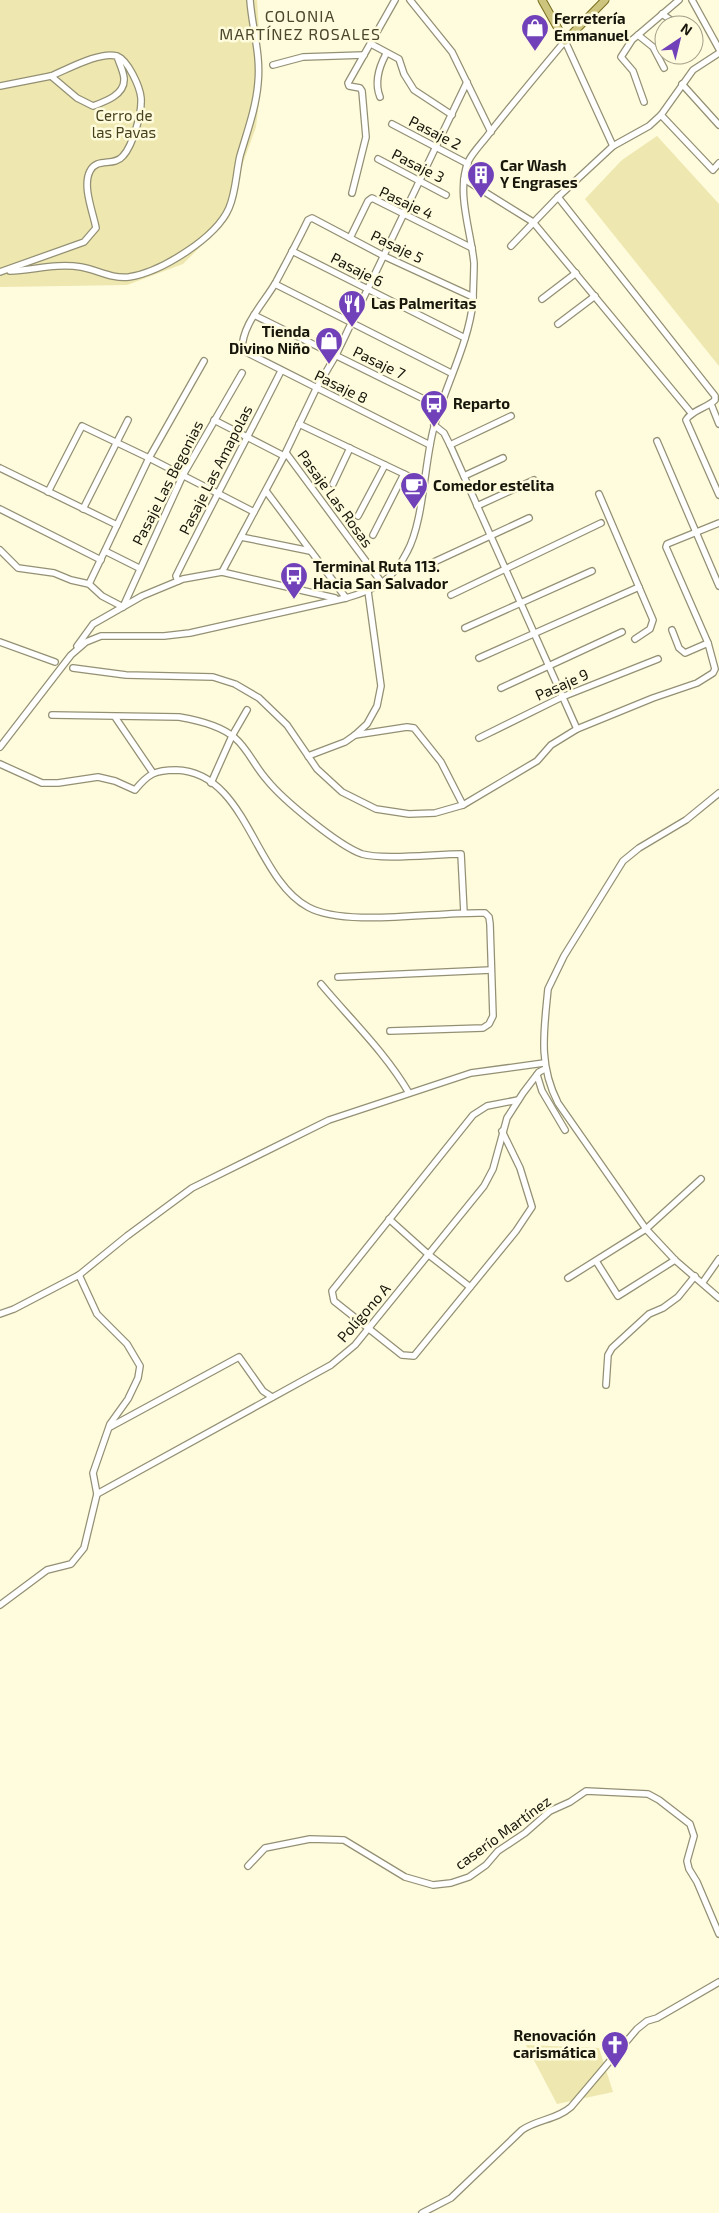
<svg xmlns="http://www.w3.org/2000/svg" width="719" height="2213" font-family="'Exo 2',sans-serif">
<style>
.green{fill:#eee7af}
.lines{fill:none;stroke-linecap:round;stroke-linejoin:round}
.minor-casing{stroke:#939074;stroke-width:8}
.major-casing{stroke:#776d1d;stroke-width:9}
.minor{stroke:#fff;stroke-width:5.5}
.major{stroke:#cdc47d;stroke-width:7}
.labels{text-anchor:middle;stroke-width:5;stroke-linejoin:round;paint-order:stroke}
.poi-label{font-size:15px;font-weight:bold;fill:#17160b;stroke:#fffbdd;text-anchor:start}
.park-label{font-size:15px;fill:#47421c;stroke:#fffbdd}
.street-label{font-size:15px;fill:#17160b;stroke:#fffbdd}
.neighbourhood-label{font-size:16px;letter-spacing:1px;fill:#4b482e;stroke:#fffbdd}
</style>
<rect width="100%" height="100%" fill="#fffbdd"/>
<g class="green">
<path d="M0,0H257L262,78L256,127L243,163L229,218L183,264L127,285L0,287Z"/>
<path d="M657,136L719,204V366L585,199L622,160Z"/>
<path d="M526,2045L599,2048L613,2092L557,2104Z"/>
</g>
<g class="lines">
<defs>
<g id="minor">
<path d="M410,0L452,52L491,132"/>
<path d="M692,0L719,49"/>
<path d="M662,14L678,25"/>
<path d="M638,35L653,47L664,68"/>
<path d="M371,44L399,59L404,74L414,90L452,115"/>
<path d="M273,65L303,57L364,55"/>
<path d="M682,84L719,125"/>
<path d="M0,86L51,76"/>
<path d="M380,97C374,82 379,67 386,54"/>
<path d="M644,102L633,71L621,57L632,40L679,0"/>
<path d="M661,115L713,170L719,163"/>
<path d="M392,124L468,164"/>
<path d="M378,159L446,195"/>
<path d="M464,179L533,222L692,414"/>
<path d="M352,193L366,137L362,91L360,88L349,86L348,83L395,0"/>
<path d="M558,197L715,396V400C707,408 692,410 686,420L719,495"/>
<path d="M350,238L368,201L372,198L472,248"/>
<path d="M511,246L558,197L613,146L649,126L661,115L693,70L719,53"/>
<path d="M292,251L465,338"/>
<path d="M10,271C34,270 56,263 81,267C98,270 111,279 129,277C161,272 216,238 229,208C236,192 236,173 240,156C247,132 256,108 258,83C261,54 252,28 250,0"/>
<path d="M0,272L84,242L96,228C93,212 82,186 90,171C97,157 114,167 123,156C133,145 142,113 141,98C140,87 128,60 117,56C100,51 68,69 51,76L77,98L93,106C104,102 125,95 124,79C124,72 119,63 117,56"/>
<path d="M275,284L451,373"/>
<path d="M542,299L576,273"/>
<path d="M254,315L440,407"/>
<path d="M558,324L595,296"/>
<path d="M711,404L719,424"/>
<path d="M214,420L284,456"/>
<path d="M299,424L423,483"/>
<path d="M434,425L444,433L450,445L577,729"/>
<path d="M657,441L719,586"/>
<path d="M430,445L242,350C242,324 264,303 276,282C287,261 298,241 308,220L312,218L384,256L473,297"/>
<path d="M450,445L511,416"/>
<path d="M286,453L382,583"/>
<path d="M0,468L117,525"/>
<path d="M464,476L503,458"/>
<path d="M333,484L350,448"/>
<path d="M266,491L346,598"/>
<path d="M48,492L82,426L149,458L254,512"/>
<path d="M599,494L653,620L650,629L635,639"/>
<path d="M477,506L534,480"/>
<path d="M0,509L101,560"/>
<path d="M83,509L128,420"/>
<path d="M358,516L385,465"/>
<path d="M373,535L404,474"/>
<path d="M241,537L310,551"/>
<path d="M0,550L18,568L54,573L71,580L89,584L102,596L123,607L183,475L242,373"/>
<path d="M105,551L139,568"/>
<path d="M434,562L529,518"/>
<path d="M222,572L284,456L316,389L336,355L467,82"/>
<path d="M178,581L176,576C210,507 247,439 281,371"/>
<path d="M89,584L149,458L204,361"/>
<path d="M451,595L601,523"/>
<path d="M465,628L592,571"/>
<path d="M672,630L679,648L685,653L708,643"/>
<path d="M0,642L55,662"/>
<path d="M77,646L93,624L142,596L183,579L222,572L335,598"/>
<path d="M479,658L639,587"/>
<path d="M73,668L126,675L213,677L235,684L259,698L287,725L317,769L342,792L376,809L409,814L435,813L463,805L537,761L551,745L577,729L653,698L697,683L713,673L715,669L708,643L666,547L667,544L719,523"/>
<path d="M501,688L622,632"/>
<path d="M52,715L179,717C197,720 220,725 235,738C248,749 255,767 267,780C283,800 339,846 362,854C383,860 436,854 461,854L464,913"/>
<path d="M115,717L153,773"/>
<path d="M355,735L407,727L414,728L441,762L463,805"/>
<path d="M479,738L562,697L658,659"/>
<path d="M0,747L71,655L86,642L101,636H164L190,633L346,598C375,590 393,580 407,552C424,521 424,463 434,427C445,386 469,343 473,301C473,289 474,275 474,263C471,231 456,193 468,162C472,153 482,143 488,135C513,103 539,72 565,41L613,146"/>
<path d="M308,756L345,742L355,735L367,724L377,706L381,686L368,591"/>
<path d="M0,764L42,783H58L98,777L115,781L135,790C148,774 155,770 176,770C247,772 254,878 308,907C346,928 438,911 485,913L489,917L490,924L493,1016L489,1024L483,1028L390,1031"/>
<path d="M211,783L232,736L247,710"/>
<path d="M719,793L686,820L639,848L623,861L564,956L548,989C544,1031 538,1064 558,1103L646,1229L675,1260L719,1298"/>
<path d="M338,977L491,970"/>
<path d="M321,984C351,1020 385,1052 409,1093"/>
<path d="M537,1075L542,1091L565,1130"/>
<path d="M502,1131L520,1168L532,1207L516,1231L414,1356L402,1355L334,1301L332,1291L473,1115L487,1106L518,1100"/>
<path d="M389,1219L429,1255L470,1287"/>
<path d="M596,1261L618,1296L675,1260"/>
<path d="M568,1278L646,1229L701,1179"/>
<path d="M703,1282L719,1259"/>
<path d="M0,1314L14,1309L79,1275L127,1236L192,1188L329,1120L471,1073L544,1063"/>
<path d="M606,1385L608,1355L612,1348L649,1314L663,1308L678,1297L695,1276"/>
<path d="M110,1427L239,1357L263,1391L272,1397"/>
<path d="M97,1494L331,1365L355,1345L484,1186L493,1169L507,1118L523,1093L539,1072L545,1069"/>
<path d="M0,1605L47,1570L71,1564L84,1548L97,1494L93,1473L110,1424L128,1399L138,1378L140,1366L127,1344L97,1314L79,1275"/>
<path d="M248,1866L265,1848L310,1839L344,1840L405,1877L433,1885L451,1883L469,1877L486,1865L498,1851L525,1833L550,1811L570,1802L586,1791L648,1794L659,1800L690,1824L694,1836L687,1861L689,1869L697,1882L719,1934"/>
<path d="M422,2213L451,2198L522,2130C538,2119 556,2120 571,2107L637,2029L647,2021L657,2018L719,1982"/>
</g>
<path id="major" d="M542,0L565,41L605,0"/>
</defs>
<use href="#minor" class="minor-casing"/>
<use href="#major" class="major-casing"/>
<use href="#minor" class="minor"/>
<use href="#major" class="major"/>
</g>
<defs>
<symbol id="shop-pin" viewBox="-11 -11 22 30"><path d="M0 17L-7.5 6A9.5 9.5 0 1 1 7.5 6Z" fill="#7141b9" stroke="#fffbdd"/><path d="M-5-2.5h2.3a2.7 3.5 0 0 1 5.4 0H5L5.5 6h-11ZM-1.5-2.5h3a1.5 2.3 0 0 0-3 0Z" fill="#fff"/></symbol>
<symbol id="building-pin" viewBox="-11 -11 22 30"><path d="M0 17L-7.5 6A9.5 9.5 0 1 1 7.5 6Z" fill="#7141b9" stroke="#fffbdd"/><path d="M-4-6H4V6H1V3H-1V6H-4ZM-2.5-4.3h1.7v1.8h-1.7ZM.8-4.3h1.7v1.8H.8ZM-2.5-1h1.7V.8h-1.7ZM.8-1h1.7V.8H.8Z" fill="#fff"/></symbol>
<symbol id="restaurant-pin" viewBox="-11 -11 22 30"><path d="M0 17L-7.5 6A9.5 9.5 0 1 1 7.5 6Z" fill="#7141b9" stroke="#fffbdd"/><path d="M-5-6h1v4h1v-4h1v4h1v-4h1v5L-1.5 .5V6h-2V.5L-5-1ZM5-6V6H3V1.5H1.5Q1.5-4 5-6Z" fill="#fff"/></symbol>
<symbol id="bus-pin" viewBox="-11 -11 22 30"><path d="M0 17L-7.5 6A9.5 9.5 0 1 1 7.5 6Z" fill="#7141b9" stroke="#fffbdd"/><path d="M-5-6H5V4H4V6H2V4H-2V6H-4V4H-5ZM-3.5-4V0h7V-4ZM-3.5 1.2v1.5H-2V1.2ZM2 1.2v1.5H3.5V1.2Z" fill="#fff"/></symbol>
<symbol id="cafe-pin" viewBox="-11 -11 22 30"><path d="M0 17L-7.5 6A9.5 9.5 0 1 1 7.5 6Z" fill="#7141b9" stroke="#fffbdd"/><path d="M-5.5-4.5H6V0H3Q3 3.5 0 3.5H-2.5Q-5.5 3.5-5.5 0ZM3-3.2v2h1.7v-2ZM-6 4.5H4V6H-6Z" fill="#fff"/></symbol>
<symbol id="church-pin" viewBox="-11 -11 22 30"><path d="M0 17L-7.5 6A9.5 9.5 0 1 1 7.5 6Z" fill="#7141b9" stroke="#fffbdd"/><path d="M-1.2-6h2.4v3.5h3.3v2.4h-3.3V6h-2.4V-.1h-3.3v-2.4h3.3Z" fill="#fff"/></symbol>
</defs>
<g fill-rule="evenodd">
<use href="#shop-pin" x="519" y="12" width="32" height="43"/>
<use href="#building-pin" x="465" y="159" width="32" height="43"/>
<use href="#restaurant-pin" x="336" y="288" width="32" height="43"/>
<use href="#shop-pin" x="313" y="325" width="32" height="43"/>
<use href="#bus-pin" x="418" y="388" width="32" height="43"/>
<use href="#cafe-pin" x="398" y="470" width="32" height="43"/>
<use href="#bus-pin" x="278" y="560" width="32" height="43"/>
<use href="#church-pin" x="599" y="2029" width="32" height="43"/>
</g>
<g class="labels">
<g class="poi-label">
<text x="554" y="24">Ferretería<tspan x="554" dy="17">Emmanuel</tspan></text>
<text x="500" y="171">Car Wash<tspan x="500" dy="17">Y Engrases</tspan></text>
<text x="371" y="309">Las Palmeritas</text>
<text x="310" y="337" text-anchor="end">Tienda<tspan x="310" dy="17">Divino Niño</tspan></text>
<text x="453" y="409">Reparto</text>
<text x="433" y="491">Comedor estelita</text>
<text x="313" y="572">Terminal Ruta 113.<tspan x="313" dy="17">Hacia San Salvador</tspan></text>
<text x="596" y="2041" text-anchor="end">Renovación<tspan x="596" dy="17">carismática</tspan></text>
</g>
<g class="park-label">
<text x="124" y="121">Cerro de<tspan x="124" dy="17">las Pavas</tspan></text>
</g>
<g class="street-label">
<text transform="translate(435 133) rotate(27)" y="5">Pasaje 2</text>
<text transform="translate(418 166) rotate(27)" y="5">Pasaje 3</text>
<text transform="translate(406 203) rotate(25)" y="5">Pasaje 4</text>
<text transform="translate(397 247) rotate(26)" y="5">Pasaje 5</text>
<text transform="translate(357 270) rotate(27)" y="5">Pasaje 6</text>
<text transform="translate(379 363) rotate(26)" y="5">Pasaje 7</text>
<text transform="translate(341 387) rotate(26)" y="5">Pasaje 8</text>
<text transform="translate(216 470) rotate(-63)" y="5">Pasaje Las Amapolas</text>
<text transform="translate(168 483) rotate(-63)" y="5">Pasaje Las Begonias</text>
<text transform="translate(335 499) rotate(54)" y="5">Pasaje Las Rosas</text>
<text transform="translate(562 685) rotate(-24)" y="5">Pasaje 9</text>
<text transform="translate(364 1313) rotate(-49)" y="5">Polígono A</text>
<text transform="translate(503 1833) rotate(-36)" y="5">caserío Martínez</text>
</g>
<g class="neighbourhood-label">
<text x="300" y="22">COLONIA<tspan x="300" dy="18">MARTÍNEZ ROSALES</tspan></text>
</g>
</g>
<g transform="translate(679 40) rotate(35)"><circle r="24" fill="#fffbdd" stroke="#a29f89"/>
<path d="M0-4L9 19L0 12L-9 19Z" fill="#7141b9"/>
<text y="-8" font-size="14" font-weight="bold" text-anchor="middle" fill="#17160b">N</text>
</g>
</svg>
